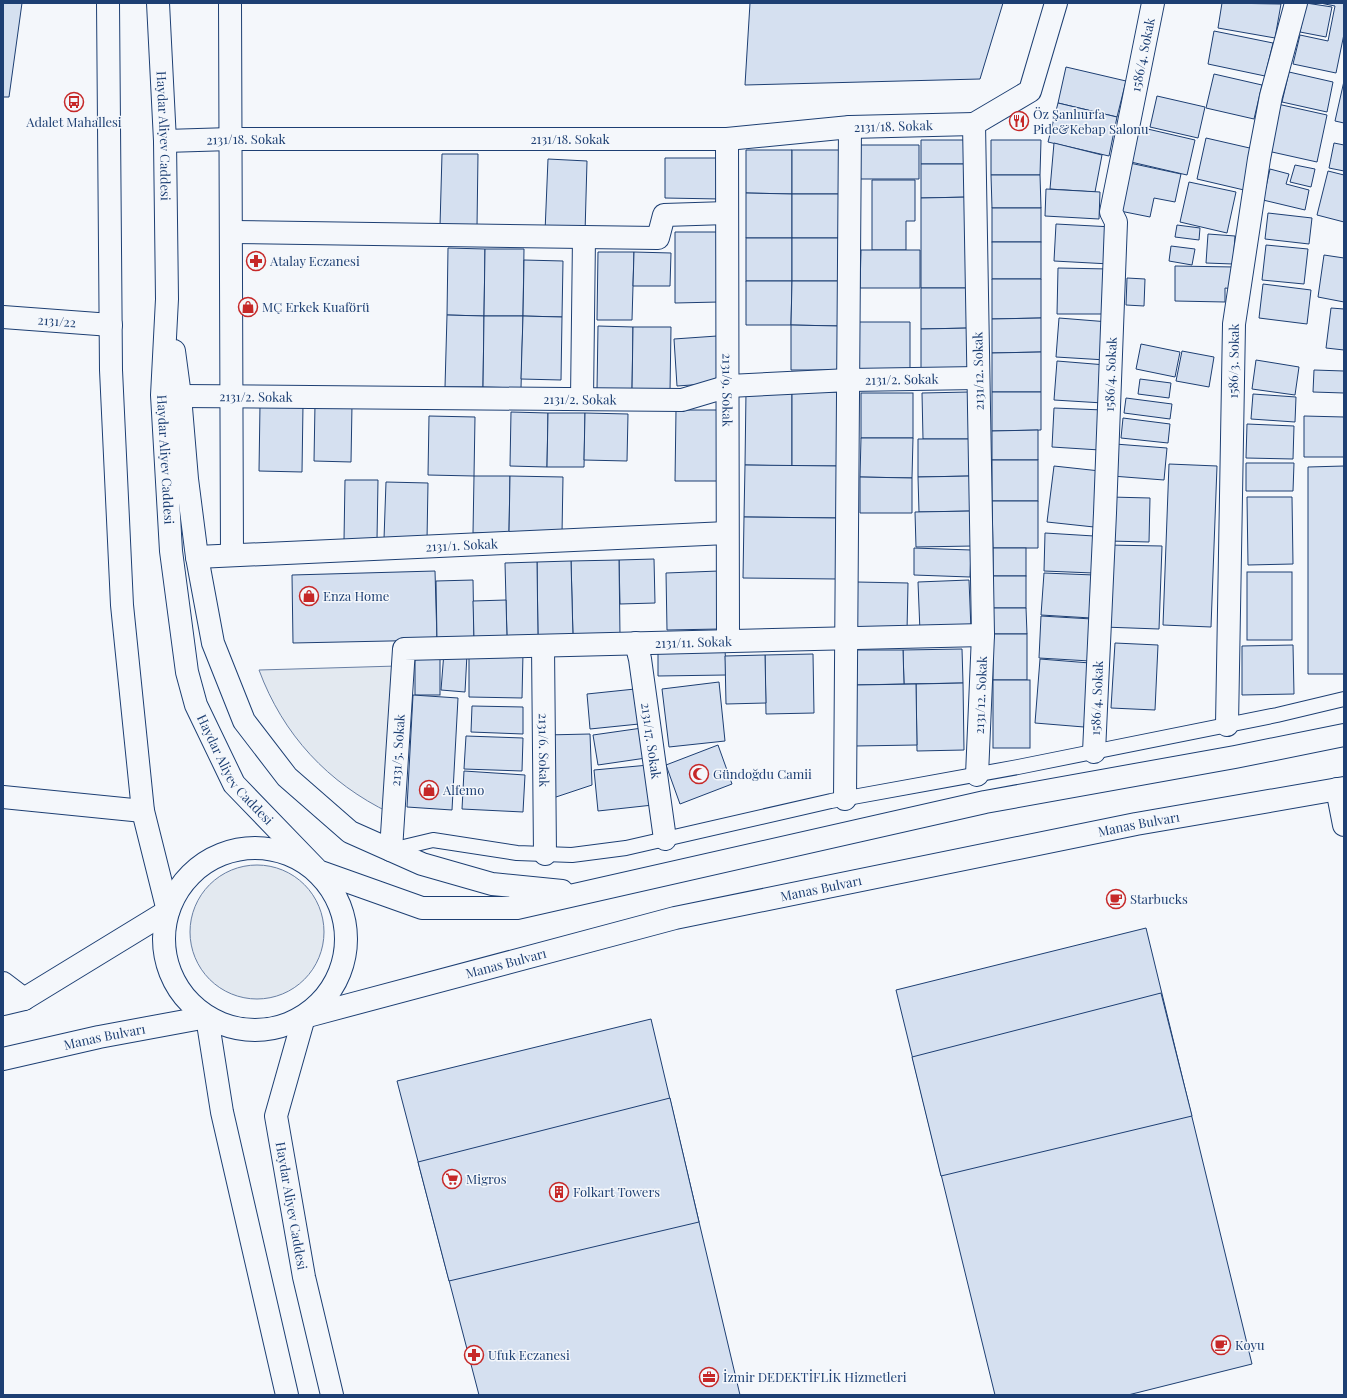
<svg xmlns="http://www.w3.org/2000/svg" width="1347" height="1398" font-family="'Playfair Display',serif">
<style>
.green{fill:#e3e9f0;stroke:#687fa3}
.building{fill:#d5e0f0;stroke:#1d3f73}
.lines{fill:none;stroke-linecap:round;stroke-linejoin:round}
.service-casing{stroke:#1d3f73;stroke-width:16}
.minor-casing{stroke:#1d3f73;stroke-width:24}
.secondary-casing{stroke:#1d3f73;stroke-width:24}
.primary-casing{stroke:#1d3f73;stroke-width:24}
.service{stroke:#f4f7fb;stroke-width:14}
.minor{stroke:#f4f7fb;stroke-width:22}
.secondary{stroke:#f4f7fb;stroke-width:22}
.primary{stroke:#f4f7fb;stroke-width:22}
.labels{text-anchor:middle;stroke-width:3;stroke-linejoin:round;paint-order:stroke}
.street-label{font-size:13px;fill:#1d3f73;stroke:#f4f7fb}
.poi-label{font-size:13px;fill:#1d3f73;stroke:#f4f7fb;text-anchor:start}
</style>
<rect width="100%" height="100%" fill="#f4f7fb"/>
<g class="green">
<path d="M397,666L390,813C328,783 283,735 259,670Z"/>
<circle cx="257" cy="932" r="67"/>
</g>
<g class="building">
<path d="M3,3H22L9,97H3Z"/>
<path d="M750,3H1003L980,79L745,85Z"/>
<path d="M1222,3L1281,4L1275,38L1218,28Z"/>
<path d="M1306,3L1332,7L1326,37L1300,32Z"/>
<path d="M1320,3H1344V34L1336,73L1293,64L1300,35L1328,41L1335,6Z"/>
<path d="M1214,31L1273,43L1265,76L1208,64Z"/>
<path d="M1066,67L1126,81L1117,117L1058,103Z"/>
<path d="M1289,72L1333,82L1327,112L1282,102Z"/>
<path d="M1214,74L1262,85L1254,119L1206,108Z"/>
<path d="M1344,81V123L1335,121Z"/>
<path d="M1157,96L1205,107L1198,138L1150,127Z"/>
<path d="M1058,103L1117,117L1109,156L1048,142Z"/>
<path d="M1273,103L1327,115L1317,162L1263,150Z"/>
<path d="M1139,127L1195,140L1187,175L1131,162Z"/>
<path d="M1206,138L1254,149L1244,190L1197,179Z"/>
<path d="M921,140H970L969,164H921Z"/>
<path d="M991,140H1041L1040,175H991Z"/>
<path d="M1054,143L1102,155L1095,192L1050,189Z"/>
<path d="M1334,143L1344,145V171L1329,168Z"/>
<path d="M860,145H919V179H859Z"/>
<path d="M746,150H792V194L746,193Z"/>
<rect x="792" y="150" width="48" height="44"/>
<path d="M442,154H478L477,227L440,226Z"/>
<path d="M665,158H721L720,199L665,198Z"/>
<path d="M548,159L587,161L585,233L545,232Z"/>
<path d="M1125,162L1181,174L1175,202L1154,198L1150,217L1115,210Z"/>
<path d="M921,164H969L970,197L921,198Z"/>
<path d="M1295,165L1315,169L1311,187L1290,182Z"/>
<path d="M1270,169L1289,174L1286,184L1309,190L1305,210L1263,200Z"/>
<path d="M1328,171L1344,175V222L1317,215Z"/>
<path d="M991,175H1040L1041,208H992Z"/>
<path d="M872,180H915V221H906V250H872Z"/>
<path d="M1189,182L1236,192L1227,233L1180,222Z"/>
<path d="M1046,189L1100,192L1099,219L1045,216Z"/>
<path d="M746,193L792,194V238H746Z"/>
<rect x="792" y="194" width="48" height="44"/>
<path d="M970,197V288H921V198Z"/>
<rect x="992" y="208" width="49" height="34"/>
<path d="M1268,213L1312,218L1309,244L1265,239Z"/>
<path d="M1056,224L1113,227L1110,264L1054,261Z"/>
<path d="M1177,225L1200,228L1199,240L1175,237Z"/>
<path d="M675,232H719V302L675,303Z"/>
<path d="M1208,234L1235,236L1233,264L1206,263Z"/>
<rect x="746" y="238" width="46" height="43"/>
<path d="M792,238H840L839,281H792Z"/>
<rect x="992" y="242" width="49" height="37"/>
<path d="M1266,245L1308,249L1304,284L1262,280Z"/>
<path d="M1171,246L1195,249L1192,265L1169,261Z"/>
<path d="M448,248L485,249L484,316L447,315Z"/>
<path d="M485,249H524L523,316H484Z"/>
<path d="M861,250H920V288H860Z"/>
<path d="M598,252H634L632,320H597Z"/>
<path d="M634,252L671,253L670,286H633Z"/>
<path d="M1324,255L1344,258V302L1318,297Z"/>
<path d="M524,260L563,261L562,317L523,316Z"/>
<path d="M1175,266L1234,267V289L1225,288V302L1175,301Z"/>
<path d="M1058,268L1109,269V314H1057Z"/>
<path d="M1127,278L1145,279L1144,306L1126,305Z"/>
<path d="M992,279H1041V318L992,319Z"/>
<path d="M746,281H792L791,325H746Z"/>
<path d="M792,281H839V326L791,325Z"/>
<path d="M1263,284L1311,290L1307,324L1259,318Z"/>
<path d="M921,288H970V328L921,329Z"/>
<path d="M1331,308L1344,309V350L1326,348Z"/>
<path d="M447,315L484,316L483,387H445Z"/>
<path d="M484,316H523L521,388L483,387Z"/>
<path d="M523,316L562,317L561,380L521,379Z"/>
<path d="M1041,318V352L992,353V319Z"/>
<path d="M1059,318L1109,322L1106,360L1056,357Z"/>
<path d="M859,322H910V375H858Z"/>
<path d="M791,325L839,326V370H791Z"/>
<path d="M598,326L633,327L632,391L597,390Z"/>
<path d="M633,327H671L670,392L632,391Z"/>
<path d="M970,328V369H921V329Z"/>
<path d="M717,336L720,383L677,386L674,339Z"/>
<path d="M1141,344L1180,352L1175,377L1136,369Z"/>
<path d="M1182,351L1214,357L1209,387L1176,381Z"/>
<path d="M1041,352V392H992V353Z"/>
<path d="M1256,360L1299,367L1295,395L1252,389Z"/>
<path d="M1057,361L1106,365L1103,403L1054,400Z"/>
<path d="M1314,370L1344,371V393L1313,392Z"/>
<path d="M1140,379L1171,383L1169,398L1138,394Z"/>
<path d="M746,392H792V466L745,465Z"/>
<rect x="792" y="392" width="47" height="74"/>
<path d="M969,392L970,439H923L922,393Z"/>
<path d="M992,392H1041V430L992,431Z"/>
<rect x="861" y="393" width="52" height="45"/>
<path d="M1253,394L1296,397L1295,422L1251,419Z"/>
<path d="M1126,398L1172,404L1170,419L1124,413Z"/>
<path d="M315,404L352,405L351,462L314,461Z"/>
<path d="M260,405H303L302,472L259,471Z"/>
<path d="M1054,408L1103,410L1100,450L1052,447Z"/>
<path d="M676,410H718L717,481H675Z"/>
<path d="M511,412L548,413L547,467L510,466Z"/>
<path d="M548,413H585L584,467H547Z"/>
<path d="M585,413L628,414L627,461L584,460Z"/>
<path d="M429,416L475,417L474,476L428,475Z"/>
<path d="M1304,416L1344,417V457H1304Z"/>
<path d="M1123,418L1170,424L1168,443L1121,438Z"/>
<path d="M1247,424L1294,426L1293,459L1246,458Z"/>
<path d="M1038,430V460H992V431Z"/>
<path d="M861,438H913L912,478L860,477Z"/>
<path d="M918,439H970L971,476L918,477Z"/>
<path d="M1115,444L1167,448L1164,480L1112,476Z"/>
<rect x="992" y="460" width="46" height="41"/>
<path d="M1246,463H1294L1293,491H1246Z"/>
<path d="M1169,464L1217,466L1211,627L1163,625Z"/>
<path d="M745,465L839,466L838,518L744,517Z"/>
<path d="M1054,466L1100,471L1094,527L1047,522Z"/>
<path d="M1344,466V674H1308V467Z"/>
<path d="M474,476H510L509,533H473Z"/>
<path d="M510,476L563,477L562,534L509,533Z"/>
<path d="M971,476L972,511L919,512L918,477Z"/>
<path d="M860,477L912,478V513H860Z"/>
<path d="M345,480H378L377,540H344Z"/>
<path d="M386,482L428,483L427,540L384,539Z"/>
<path d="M1110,497L1150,498L1149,542L1109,541Z"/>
<path d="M1247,497H1292L1293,564L1248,565Z"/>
<path d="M992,501H1038V548H993Z"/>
<path d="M972,511L973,546L916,547L915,512Z"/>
<path d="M744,517L838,518L837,579L743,578Z"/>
<path d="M1045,533L1094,536L1093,573L1044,571Z"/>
<path d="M1106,545L1162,546L1159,629L1103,627Z"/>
<path d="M914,548L971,550L970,577L914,575Z"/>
<rect x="993" y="548" width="33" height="28"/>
<path d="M654,559L655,603L620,604L619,560Z"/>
<path d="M619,560L620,635L573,637L571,561Z"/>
<path d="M571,561L573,637H538L537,562Z"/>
<path d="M537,562L538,637L507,638L505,563Z"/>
<path d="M435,571L437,640L293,643L292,575Z"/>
<path d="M719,571L720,629L667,630L666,573Z"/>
<rect x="1247" y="572" width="45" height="68"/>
<path d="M1044,573L1094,575L1091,618L1041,615Z"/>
<rect x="993" y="576" width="33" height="32"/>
<path d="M473,580L474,639L437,640L436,581Z"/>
<path d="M969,580L971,630L920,632L918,582Z"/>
<path d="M857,582L908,583L907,631H857Z"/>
<path d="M506,600L507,638L474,639L473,601Z"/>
<path d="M993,608H1026L1027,634H993Z"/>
<path d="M1041,616L1092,619L1090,661L1039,658Z"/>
<rect x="993" y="634" width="34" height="46"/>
<path d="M1115,643L1158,645L1155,710L1111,708Z"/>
<path d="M1293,645L1294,694L1242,695V646Z"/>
<path d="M725,648L726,675L658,676V649Z"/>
<path d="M962,649L963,683L904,684L903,650Z"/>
<path d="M854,650H903L904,684L855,685Z"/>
<path d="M444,652L467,654L465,692L441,690Z"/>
<path d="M469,653H523L522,698L469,697Z"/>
<path d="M813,654L814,713L766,714L765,655Z"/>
<path d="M765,655L766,703L726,704L725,656Z"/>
<rect x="415" y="656" width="25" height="39"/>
<path d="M1040,659L1090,663L1084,727L1035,723Z"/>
<rect x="993" y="680" width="37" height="68"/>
<path d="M719,682L725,741L669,747L662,689Z"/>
<path d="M963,683L964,750L917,751L916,684Z"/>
<path d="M916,684L917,745L855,746V685Z"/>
<path d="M635,689L639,724L590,729L587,694Z"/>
<path d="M413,695L458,698L452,810L407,807Z"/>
<path d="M472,706L523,707V734L471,732Z"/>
<path d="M642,728L646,758L598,765L593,735Z"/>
<path d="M590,734L592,785L547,800L545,735Z"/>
<path d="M466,736L523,738L522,771L464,769Z"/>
<path d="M718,745L732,784L680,804L666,765Z"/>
<path d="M649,765L653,805L598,811L594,770Z"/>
<path d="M464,771L525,775L523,812L462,809Z"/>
<path d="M1146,928L1252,1364L1128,1395H995L896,990Z"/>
<path d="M1161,993L1192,1116L941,1176L912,1057Z"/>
<path d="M651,1019L740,1395H479L397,1081Z"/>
<path d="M670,1098L699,1222L449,1281L418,1162Z"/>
</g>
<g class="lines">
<defs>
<path id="service" d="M391,850L433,840L517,853L572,855L626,848L831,801L1018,767L1277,715L1344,699"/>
<g id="minor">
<path d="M230,3L232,555"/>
<path id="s1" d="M727,139L728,641"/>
<path id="s2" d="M165,141L231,139H727L850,127L974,124"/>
<path d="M232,232L658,238L664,215L727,213"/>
<path id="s3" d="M3,317L111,325"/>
<path id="s4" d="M180,396L682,400L729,386L849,380L978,378"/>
<path d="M582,399L584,237"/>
<path id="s5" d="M197,557L727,533"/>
<path id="s6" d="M636,643L640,659L665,839"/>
<path id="s7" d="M543,646L545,854"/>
<path id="s8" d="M1227,725L1234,324L1259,159L1271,96L1296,3"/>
<path id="s9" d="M1094,752L1105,513L1116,222L1111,212L1153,3"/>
<path id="s10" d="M977,775L983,635L974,124L1030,91L1056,3"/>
<path d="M1337,789L1344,825"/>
<path d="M3,797L143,811"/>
<path d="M845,799L850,127"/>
<path id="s11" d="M391,850L404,649L983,635"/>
<path d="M3,983L24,999"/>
</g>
<g id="secondary">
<path d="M207,1017L222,1112L287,1395"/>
<path id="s12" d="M304,1017L276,1116L304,1277L332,1395"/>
</g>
<g id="primary">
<path d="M108,3L111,370L122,605L143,811L168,911"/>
<path id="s13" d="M158,3L165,141L167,299L162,395L171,551L187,672L196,705L234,784L318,871L422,908H517L985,802L1235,757L1344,735"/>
<path d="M174,351L180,396L187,479L197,557L213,643L244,721L287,777L350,832L422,864L492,884L562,891"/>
<circle cx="255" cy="939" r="91"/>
<path d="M3,1004L24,999L168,911"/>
<path id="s14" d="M304,1017L675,918L1136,824L1344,788"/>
<path id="s15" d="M3,1059L99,1037L207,1017"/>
</g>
</defs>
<use href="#service" class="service-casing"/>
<use href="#minor" class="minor-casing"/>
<use href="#secondary" class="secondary-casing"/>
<use href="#primary" class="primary-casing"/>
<use href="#service" class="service"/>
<use href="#minor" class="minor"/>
<use href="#secondary" class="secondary"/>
<use href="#primary" class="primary"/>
</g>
<defs>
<symbol id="bus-ring" viewBox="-11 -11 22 22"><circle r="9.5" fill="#f4f7fb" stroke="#c62828" stroke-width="1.5"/><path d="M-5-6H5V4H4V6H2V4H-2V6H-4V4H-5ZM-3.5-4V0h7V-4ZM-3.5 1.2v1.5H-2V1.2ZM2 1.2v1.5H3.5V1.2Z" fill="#c62828"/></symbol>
<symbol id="restaurant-ring" viewBox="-11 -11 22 22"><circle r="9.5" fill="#f4f7fb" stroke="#c62828" stroke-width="1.5"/><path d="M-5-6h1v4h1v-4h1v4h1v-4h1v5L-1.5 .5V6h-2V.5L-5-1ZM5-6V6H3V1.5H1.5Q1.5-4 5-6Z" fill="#c62828"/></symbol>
<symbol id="pharmacy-ring" viewBox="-11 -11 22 22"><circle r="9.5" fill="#f4f7fb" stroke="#c62828" stroke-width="1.5"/><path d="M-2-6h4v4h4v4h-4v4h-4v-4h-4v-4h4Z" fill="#c62828"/></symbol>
<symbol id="shop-ring" viewBox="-11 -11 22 22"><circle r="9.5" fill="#f4f7fb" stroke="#c62828" stroke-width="1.5"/><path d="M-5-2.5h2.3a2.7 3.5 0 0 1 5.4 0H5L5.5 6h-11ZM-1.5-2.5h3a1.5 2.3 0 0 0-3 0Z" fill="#c62828"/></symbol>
<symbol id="mosque-ring" viewBox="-11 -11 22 22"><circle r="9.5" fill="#f4f7fb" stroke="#c62828" stroke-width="1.5"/><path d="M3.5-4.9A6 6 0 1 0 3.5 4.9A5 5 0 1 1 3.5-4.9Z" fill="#c62828"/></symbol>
<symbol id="cafe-ring" viewBox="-11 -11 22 22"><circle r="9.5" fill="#f4f7fb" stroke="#c62828" stroke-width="1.5"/><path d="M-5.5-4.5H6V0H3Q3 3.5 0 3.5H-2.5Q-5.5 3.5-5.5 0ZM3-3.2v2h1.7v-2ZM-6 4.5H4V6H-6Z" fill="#c62828"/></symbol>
<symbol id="supermarket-ring" viewBox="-11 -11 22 22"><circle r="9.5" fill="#f4f7fb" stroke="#c62828" stroke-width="1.5"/><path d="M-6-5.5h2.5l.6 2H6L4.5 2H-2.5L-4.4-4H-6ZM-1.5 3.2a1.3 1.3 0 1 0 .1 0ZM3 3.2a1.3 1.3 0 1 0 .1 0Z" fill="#c62828"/></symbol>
<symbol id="building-ring" viewBox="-11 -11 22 22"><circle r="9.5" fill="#f4f7fb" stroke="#c62828" stroke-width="1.5"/><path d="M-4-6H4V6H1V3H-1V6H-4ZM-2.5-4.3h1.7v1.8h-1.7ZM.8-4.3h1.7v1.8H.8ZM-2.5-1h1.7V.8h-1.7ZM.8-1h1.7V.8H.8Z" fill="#c62828"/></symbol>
<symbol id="office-ring" viewBox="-11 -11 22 22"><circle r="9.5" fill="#f4f7fb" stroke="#c62828" stroke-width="1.5"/><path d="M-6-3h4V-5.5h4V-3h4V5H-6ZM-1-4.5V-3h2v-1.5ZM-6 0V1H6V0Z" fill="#c62828"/></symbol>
</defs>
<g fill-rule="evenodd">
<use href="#bus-ring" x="63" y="91" width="22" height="22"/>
<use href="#restaurant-ring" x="1008" y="110" width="22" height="22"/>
<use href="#pharmacy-ring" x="245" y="250" width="22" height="22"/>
<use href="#shop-ring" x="237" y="296" width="22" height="22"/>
<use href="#shop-ring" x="298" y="585" width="22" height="22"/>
<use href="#mosque-ring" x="688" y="763" width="22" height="22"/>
<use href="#shop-ring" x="418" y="779" width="22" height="22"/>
<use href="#cafe-ring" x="1105" y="888" width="22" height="22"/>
<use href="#supermarket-ring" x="441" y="1168" width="22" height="22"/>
<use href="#building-ring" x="548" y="1181" width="22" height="22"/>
<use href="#cafe-ring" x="1210" y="1334" width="22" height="22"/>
<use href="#pharmacy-ring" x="463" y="1344" width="22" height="22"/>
<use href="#office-ring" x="698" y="1366" width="22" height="22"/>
</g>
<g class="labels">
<g class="street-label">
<text dy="5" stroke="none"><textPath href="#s9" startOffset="702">1586/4. Sokak</textPath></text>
<text dy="5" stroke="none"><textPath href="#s2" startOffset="729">2131/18. Sokak</textPath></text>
<text dy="5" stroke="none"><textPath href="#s13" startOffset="133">Haydar Aliyev Caddesi</textPath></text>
<text dy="5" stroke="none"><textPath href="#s2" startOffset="81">2131/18. Sokak</textPath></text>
<text dy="5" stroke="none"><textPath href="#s2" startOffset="405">2131/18. Sokak</textPath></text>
<text dy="5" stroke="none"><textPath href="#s3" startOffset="54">2131/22</textPath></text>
<text dy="5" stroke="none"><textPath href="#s8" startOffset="364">1586/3. Sokak</textPath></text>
<text transform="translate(978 371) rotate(-91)" y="5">2131/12. Sokak</text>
<text dy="5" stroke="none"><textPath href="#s9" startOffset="378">1586/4. Sokak</textPath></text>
<text dy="5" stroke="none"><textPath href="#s4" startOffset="724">2131/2. Sokak</textPath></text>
<text dy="5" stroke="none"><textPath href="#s1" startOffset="251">2131/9. Sokak</textPath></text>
<text dy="5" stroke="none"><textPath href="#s4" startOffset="76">2131/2. Sokak</textPath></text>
<text dy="5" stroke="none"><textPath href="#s4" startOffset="400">2131/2. Sokak</textPath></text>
<text dy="5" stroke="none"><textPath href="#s13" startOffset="457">Haydar Aliyev Caddesi</textPath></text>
<text dy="5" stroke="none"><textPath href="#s5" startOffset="265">2131/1. Sokak</textPath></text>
<text dy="5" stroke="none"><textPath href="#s11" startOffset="491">2131/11. Sokak</textPath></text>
<text dy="5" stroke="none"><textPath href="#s10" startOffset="80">2131/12. Sokak</textPath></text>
<text dy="5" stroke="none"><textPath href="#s9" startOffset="54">1586/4. Sokak</textPath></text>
<text dy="5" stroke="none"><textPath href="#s6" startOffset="99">2131/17. Sokak</textPath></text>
<text dy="5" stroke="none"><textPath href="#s11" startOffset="100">2131/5. Sokak</textPath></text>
<text dy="5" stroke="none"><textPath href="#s7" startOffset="104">2131/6. Sokak</textPath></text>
<text dy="5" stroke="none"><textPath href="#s13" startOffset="781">Haydar Aliyev Caddesi</textPath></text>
<text dy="5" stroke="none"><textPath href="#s14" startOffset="857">Manas Bulvarı</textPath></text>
<text dy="5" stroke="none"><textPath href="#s14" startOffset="533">Manas Bulvarı</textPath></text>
<text dy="5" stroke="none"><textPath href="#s14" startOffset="209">Manas Bulvarı</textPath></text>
<text dy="5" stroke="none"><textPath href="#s15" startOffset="104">Manas Bulvarı</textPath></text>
<text dy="5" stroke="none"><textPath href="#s12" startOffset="194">Haydar Aliyev Caddesi</textPath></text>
</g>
<g class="poi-label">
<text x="1033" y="119">Öz Şanlıurfa<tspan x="1033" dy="15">Pide&amp;Kebap Salonu</tspan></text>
<text x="74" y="127" text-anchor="middle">Adalet Mahallesi</text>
<text x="270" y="266">Atalay Eczanesi</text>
<text x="262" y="312">MÇ Erkek Kuaförü</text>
<text x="323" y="601">Enza Home</text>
<text x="713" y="779">Gündoğdu Camii</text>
<text x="443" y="795">Alfemo</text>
<text x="1130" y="904">Starbucks</text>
<text x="466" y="1184">Migros</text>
<text x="573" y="1197">Folkart Towers</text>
<text x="1235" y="1350">Koyu</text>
<text x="488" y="1360">Ufuk Eczanesi</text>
<text x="723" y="1382">İzmir DEDEKTİFLİK Hizmetleri</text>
</g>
</g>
<rect width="1347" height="1398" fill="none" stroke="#1d3f73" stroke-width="8"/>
</svg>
